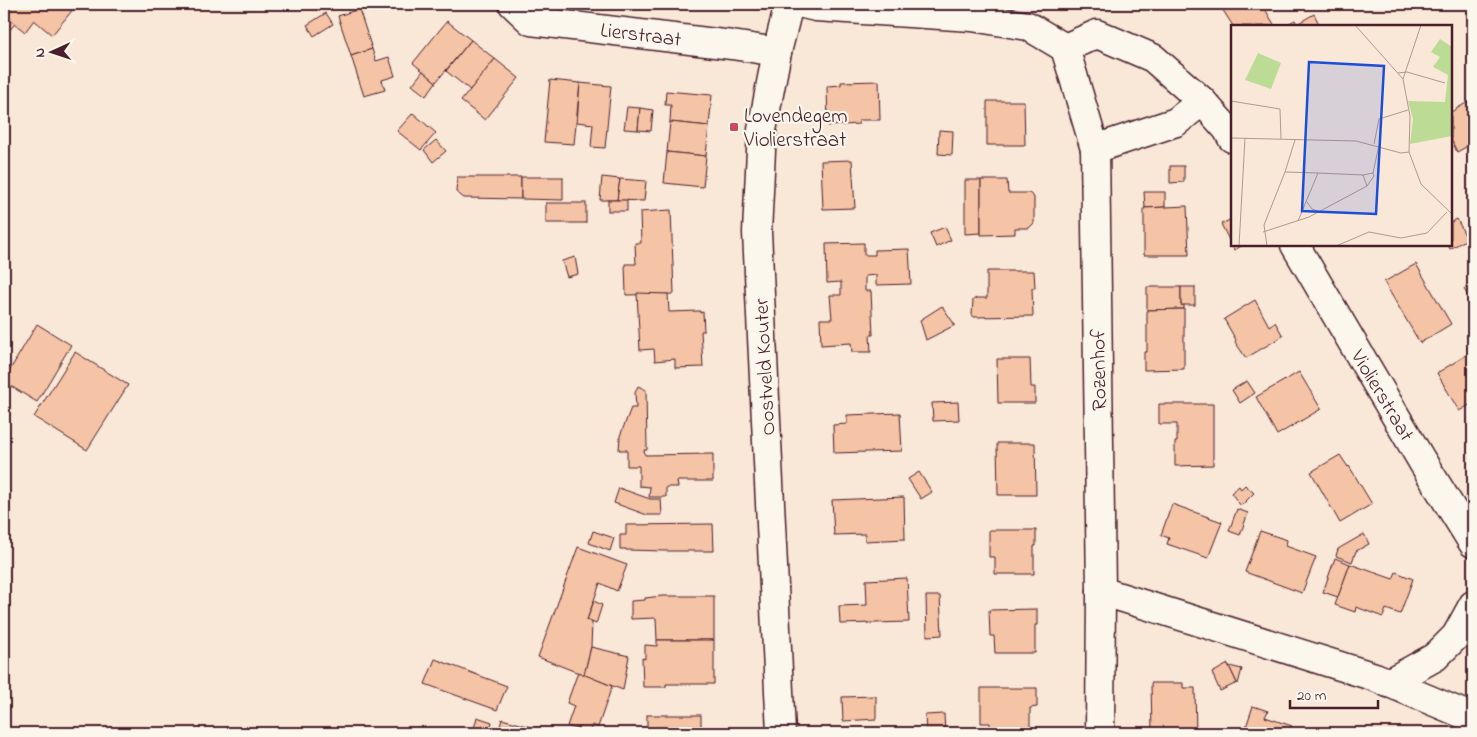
<svg xmlns="http://www.w3.org/2000/svg" width="1477" height="737" font-family="'Indie Flower',sans-serif">
<style>
.building{fill:#f5c3a5;stroke:#4a1f2b}
.lines{fill:none;stroke-linecap:round;stroke-linejoin:round}
.street-casing{stroke:#4a1f2b;stroke-width:31}
.street{stroke:#fbf7ec;stroke-width:28}
.poi-dot{fill:#d1495b;stroke:#fbf7ec;stroke-width:2}
.labels{text-anchor:middle;stroke-width:4.5;stroke-linejoin:round;paint-order:stroke}
.street-label{font-size:21px;fill:#4a1f2b;stroke:#fbf7ec}
.poi-label{font-size:21px;fill:#4a1f2b;stroke:#fbf7ec;text-anchor:start}
.inset-road{fill:none;stroke:#b39792;stroke-width:1}
.view{fill:#1d4ed8;fill-opacity:0.15;stroke:#1d4ed8;stroke-width:2.5}
.inset-edge{fill:none;stroke:#4a1f2b;stroke-width:2.5}
</style>
<rect width="100%" height="100%" fill="#f9e7d7"/>
<filter id="ink" filterUnits="userSpaceOnUse"><feTurbulence type="fractalNoise" baseFrequency=".02" numOctaves="2"/><feDisplacementMap in="SourceGraphic" scale="10" xChannelSelector="R" yChannelSelector="G"/><feConvolveMatrix kernelMatrix="1 2 1 2 8 2 1 2 1" color-interpolation-filters="sRGB"/></filter>
<g filter="url(#ink)">
<g class="building">
<path d="M4,4H71L75,7L52,35L34,20L25,32L4,15Z"/>
<path d="M372,4H403L374,12Z"/>
<path d="M1219,4H1262L1275,26H1233Z"/>
<path d="M359,9L372,49L351,56L338,16Z"/>
<path d="M326,13L333,24L314,36L307,25Z"/>
<path d="M1314,14L1320,26H1284L1295,20L1297,24Z"/>
<path d="M4,15L15,24L5,35L4,34Z"/>
<path d="M447,21L471,40L436,82L413,63Z"/>
<path d="M471,40L495,59L470,90L446,71Z"/>
<path d="M372,49L376,61L389,57L395,76L382,80L385,90L364,96L351,56Z"/>
<path d="M495,59L519,78L485,120L461,101Z"/>
<path d="M423,71L436,82L426,96L412,85Z"/>
<path d="M550,80L580,83L574,144L544,142Z"/>
<path d="M879,81L880,120H859V124L828,126L827,86L841,85V82Z"/>
<path d="M580,83L611,86L605,148L591,147L593,124L577,122Z"/>
<path d="M666,91L712,95L709,126L670,122L671,105H665Z"/>
<path d="M1473,99V143L1457,152L1451,139V112Z"/>
<path d="M987,101H1024L1025,145H987Z"/>
<path d="M627,107L640,108L638,130L624,129Z"/>
<path d="M640,108L653,110L651,131L638,130Z"/>
<path d="M413,113L436,133L421,150L397,131Z"/>
<path d="M670,122L709,126L706,156L667,152Z"/>
<path d="M939,130L953,131L952,155L938,154Z"/>
<path d="M436,140L446,151L433,162L424,150Z"/>
<path d="M667,152L706,156L703,187L664,183Z"/>
<path d="M852,160L855,208L823,209L821,161Z"/>
<path d="M1170,166H1184V182L1170,183Z"/>
<path d="M457,177H521V199L464,198L456,192Z"/>
<path d="M521,177H563V200L521,199Z"/>
<path d="M602,177L620,179L617,200H600Z"/>
<path d="M620,179L646,181L644,201L617,200Z"/>
<path d="M965,180H981V233L965,234Z"/>
<path d="M981,180H1007L1008,193H1029L1034,197V223L1029,228H1015V234L981,235Z"/>
<path d="M1144,192H1165V207L1145,208Z"/>
<rect x="608" y="200" width="19" height="11"/>
<rect x="546" y="203" width="40" height="20"/>
<path d="M1187,206L1189,255H1144V208Z"/>
<path d="M671,210L674,294L626,295L625,264H636L635,243H641L640,212Z"/>
<path d="M1232,219V245H1243L1234,250L1221,224Z"/>
<path d="M1457,219L1467,239L1450,249L1448,245H1451V222Z"/>
<path d="M945,227L951,240L936,247L930,233Z"/>
<path d="M864,243V255H875V250L909,249L911,284L876,285V275L865,276V291H871L873,335H870L871,352H852L851,343L821,345L820,319H832L830,295H841V282L827,283L826,244Z"/>
<path d="M575,257L578,274L567,277L562,261Z"/>
<path d="M1416,264L1451,324L1420,343L1384,282Z"/>
<path d="M987,271H1034L1035,288H1032L1033,316L974,317L972,315L973,300L976,298H987Z"/>
<path d="M1473,282V305L1464,289Z"/>
<path d="M1147,287H1181V305H1184V309L1147,310Z"/>
<rect x="1181" y="287" width="14" height="18"/>
<path d="M637,293L668,294L669,312L700,311V313L703,312L704,331H701L703,367L675,368V359L655,361L654,349L640,350Z"/>
<path d="M1255,300L1269,326L1275,322L1283,336L1246,358L1235,342L1236,340L1224,319Z"/>
<path d="M942,306L955,325L926,340L920,320Z"/>
<path d="M1184,309V369L1144,370V352H1147V310Z"/>
<path d="M37,324L71,345L37,402L4,382V380Z"/>
<path d="M1473,351V403L1459,411L1437,373Z"/>
<path d="M75,352L128,385L87,450L34,417Z"/>
<path d="M997,359H1030L1031,387H1035V403H998Z"/>
<path d="M1299,372L1321,409L1277,435L1256,397Z"/>
<path d="M1247,381L1255,393L1240,403L1232,390Z"/>
<path d="M638,386L646,390L647,450H644L645,455L713,454V481H677L678,487H666V497H649L650,487L639,486V466H627V450H619L620,436L631,408H636L635,393Z"/>
<path d="M958,402L959,420L933,421L932,403Z"/>
<path d="M1159,404H1213V465L1175,466V442H1177V424H1159Z"/>
<path d="M900,413L902,451L834,453L833,425L847,424V415Z"/>
<path d="M997,443H1035L1036,495H998Z"/>
<path d="M1340,455L1348,467L1349,466L1372,504L1340,523L1311,472Z"/>
<path d="M919,472L932,492L921,499L908,479Z"/>
<path d="M1245,485L1254,493L1241,506L1231,493L1239,486L1241,489Z"/>
<path d="M619,488L650,499H661L662,515H647L614,503Z"/>
<path d="M904,497L905,539L865,541V534L834,535L832,500Z"/>
<path d="M1172,504L1222,522L1208,558L1167,544L1169,538L1161,535Z"/>
<path d="M1237,509L1248,513L1240,535L1229,531Z"/>
<path d="M713,524L714,551H666L626,550V549H620V535H626V525Z"/>
<path d="M989,530H1036V546H1034V574H995V557H989Z"/>
<path d="M593,531L614,538L610,551L589,543Z"/>
<path d="M1260,531L1287,540L1286,546L1316,557L1302,593L1245,572Z"/>
<path d="M1364,534L1369,544L1356,551L1352,562L1336,556L1338,549Z"/>
<path d="M578,547L627,565L617,591L600,583L587,620L592,622L591,647L584,675L538,657Z"/>
<path d="M1335,558L1350,564L1338,597L1323,592Z"/>
<path d="M1350,564L1393,579L1396,572L1413,579L1400,614L1386,609L1383,617L1356,607L1355,612L1335,605Z"/>
<path d="M907,578L909,622L840,624L839,606L867,605L866,580Z"/>
<path d="M662,596H714V640H657L656,618L631,619V601L645,600V598Z"/>
<path d="M926,596H940L942,635L927,636Z"/>
<path d="M594,601L602,605L596,624L587,620Z"/>
<path d="M1037,609V625H1035V653H995L994,636H990L989,610Z"/>
<path d="M657,640H714V684H666V687H643L642,658L645,659V645L657,646Z"/>
<path d="M591,647L629,656L623,690L584,675Z"/>
<path d="M435,659L507,686L497,710L425,684Z"/>
<path d="M1228,664L1237,683L1220,691L1212,673Z"/>
<path d="M1229,666L1242,669L1238,684L1237,683Z"/>
<path d="M578,672L612,686L598,727L592,725L589,733H579L580,730L567,726L574,706L567,703Z"/>
<path d="M1151,683H1183V688H1195L1196,733H1152Z"/>
<path d="M981,688H1037V707L1030,708V733H990V723H981Z"/>
<path d="M876,696V719L843,721L842,697Z"/>
<path d="M1253,706L1268,711L1265,717L1292,726L1290,733H1244Z"/>
<path d="M944,714L945,733H926L925,715Z"/>
<rect x="647" y="715" width="54" height="18"/>
<path d="M477,717L492,722L489,733H473Z"/>
<path d="M502,719L553,733H498Z"/>
<path d="M417,729L427,732L428,729L443,733H415Z"/>
</g>
<g class="lines">
<defs>
<g id="street">
<path d="M513,4L531,21L732,45L777,52"/>
<path d="M803,4L816,7L972,17L1028,26L1065,48"/>
<path d="M1097,34L1153,58L1202,101L1176,122L1095,149L1065,48Z"/>
<path d="M1202,101L1227,129L1232,138"/>
<path d="M1095,149L1101,591"/>
<path d="M1295,245L1422,461L1473,543"/>
<path d="M1388,683L1435,657L1456,636L1473,605"/>
<path d="M781,733L757,232L762,130L777,52L789,4"/>
<path d="M1100,733L1101,591L1375,677L1473,718"/>
</g>
</defs>
<use href="#street" class="street-casing"/>
<use href="#street" class="street"/>
</g>
</g>
<rect class="poi-dot" x="729" y="122" width="10" height="10" rx="2.5"/>
<g class="labels">
<g class="street-label">
<text transform="translate(641 34) rotate(7)" y="7">Lierstraat</text>
<text transform="translate(764 367) rotate(-93)" y="7">Oostveld Kouter</text>
<text transform="translate(1098 370) rotate(-91)" y="7">Rozenhof</text>
<text transform="translate(1383 395) rotate(59)" y="7">Violierstraat</text>
</g>
<g class="poi-label">
<text x="744" y="122">Lovendegem<tspan x="744" dy="24">Violierstraat</tspan></text>
</g>
</g>
<g transform="translate(1231 25)">
<rect width="221" height="221" fill="#f9e7d7"/>
<path d="M209,14L221,22V111L179,119L182,94L177,76L214,77L217,50L202,42L209,32L200,27ZM27,28L50,38L40,64L14,55Z" fill="#bcdc95"/>
<path class="inset-road" d="M124,0L172,54L179,91L178,127L190,159L222,190M167,48L176,47L214,58M172,54L190,0M0,76L49,84L50,114M0,113L125,116L170,128L178,127M64,115L54,147L87,148L67,196M143,119L148,94L177,85M87,148L132,150M142,148L143,151L136,161L132,150ZM142,148L148,120M76,177L81,184L89,187M32,207L78,192L136,161M8,221L14,113M36,221L33,200L54,147M105,221L138,207L170,213L196,208L216,187"/>
<path class="view" d="M78,37L153,41L145,189L71,186Z"/>
<rect width="221" height="221" class="inset-edge"/>
</g>
<rect width="1477" height="737" fill="none" stroke="#fbf7ec" stroke-width="20"/>
<rect x="10" y="10" width="1457" height="717" fill="none" stroke="#4a1f2b" stroke-width="2" filter="url(#ink)"/>
<g transform="translate(52 52) rotate(267)" stroke="#fbf7ec" stroke-width="4" paint-order="stroke">
<path d="M0-4L9 19L0 12L-9 19Z" fill="#4a1f2b"/>
<text y="-8" font-size="14" font-weight="bold" text-anchor="middle" fill="#4a1f2b">N</text>
</g>
<path d="M1290 700v8h88v-8" fill="none" stroke="#4a1f2b" stroke-width="2.5"/>
<text x="1297" y="700" font-size="15" fill="#4a1f2b" stroke="#fbf7ec" stroke-width="4" paint-order="stroke">20 m</text>
</svg>
